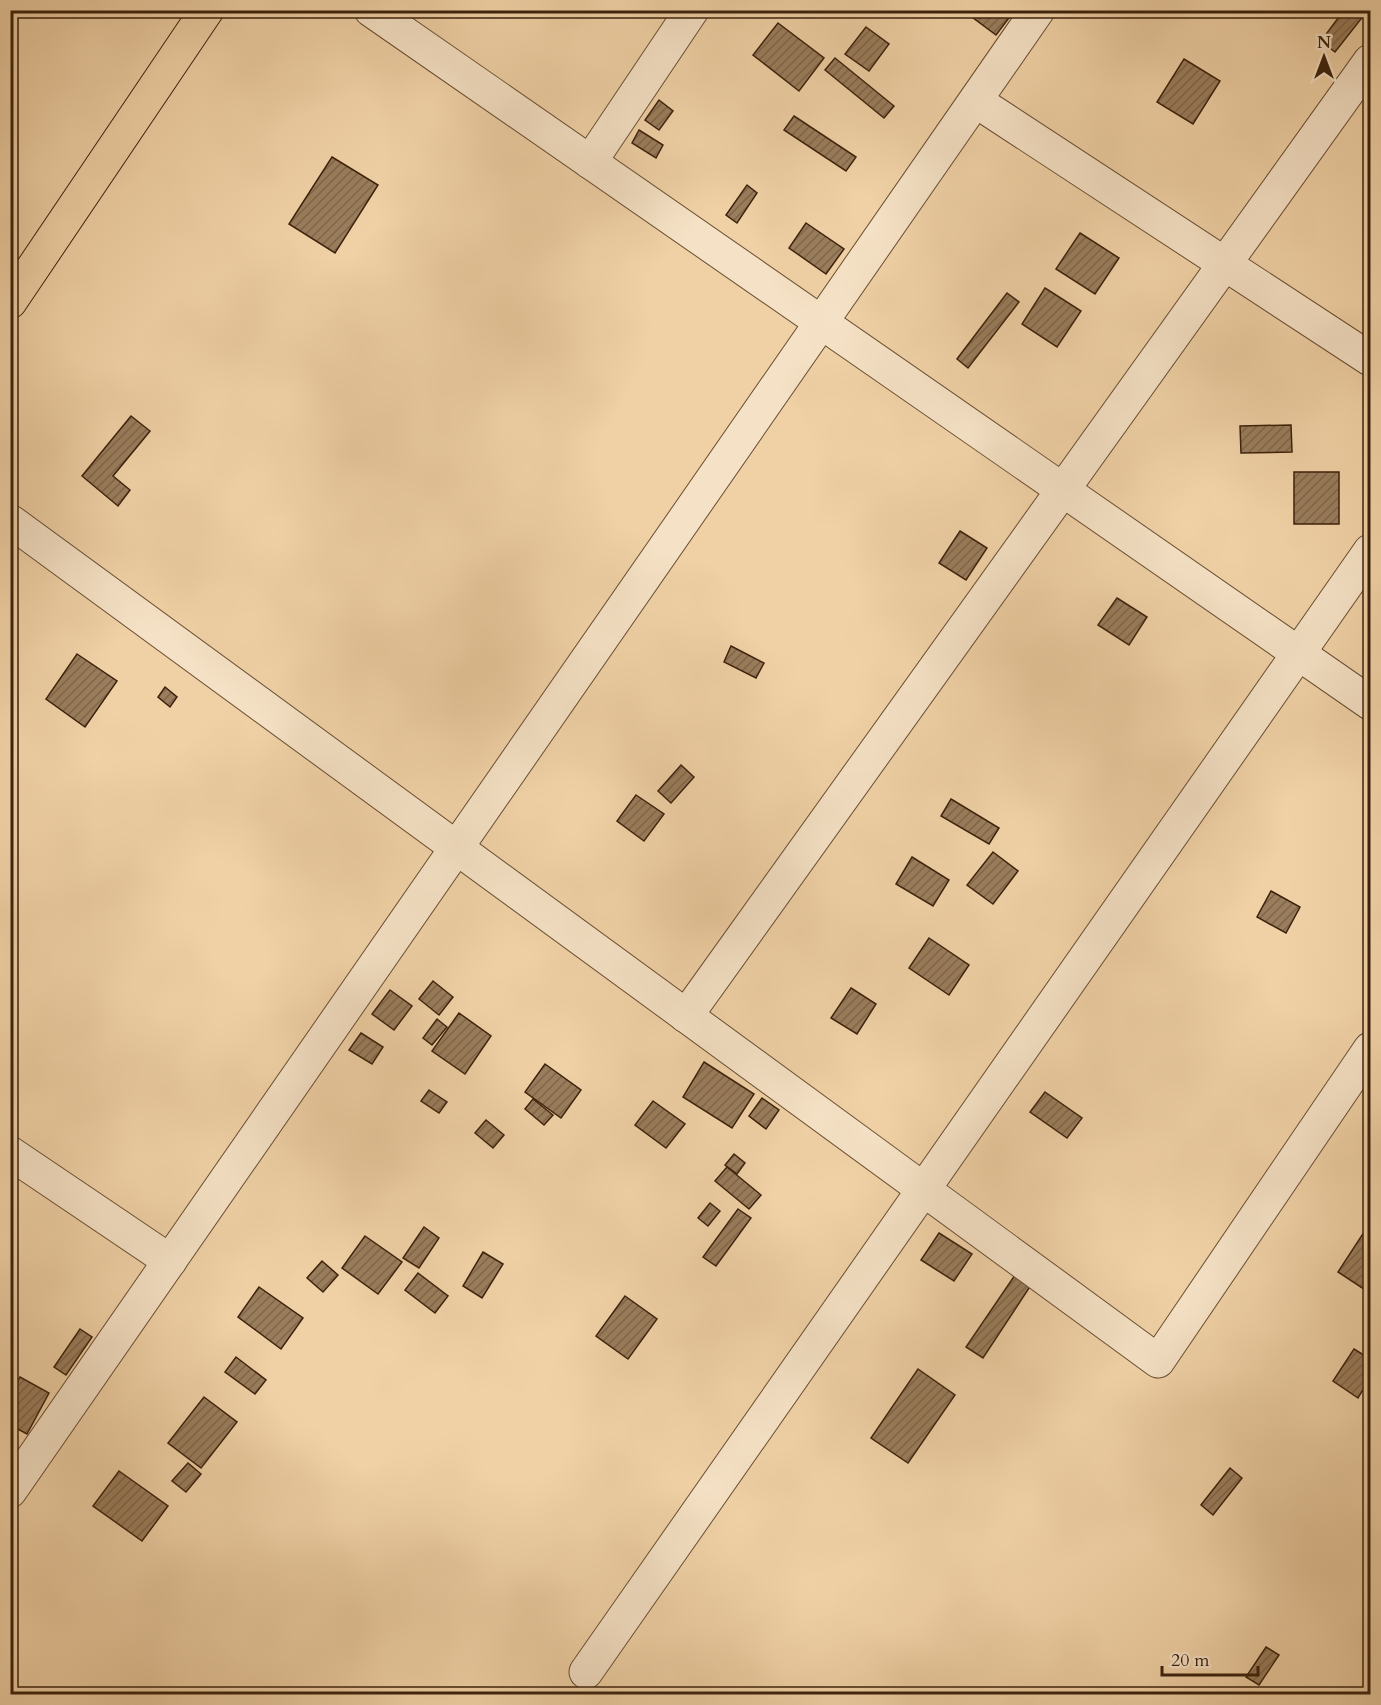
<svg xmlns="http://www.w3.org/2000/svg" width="1381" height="1705" font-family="Cardo,serif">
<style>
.building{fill:url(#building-hatch);stroke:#3c220c;stroke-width:1.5}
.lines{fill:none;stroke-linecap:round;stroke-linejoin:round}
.minor-casing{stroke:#694e32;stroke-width:35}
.major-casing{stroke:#3c220c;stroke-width:35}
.minor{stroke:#f5e1c5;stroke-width:33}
.major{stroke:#f0d1a6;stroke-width:33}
</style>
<defs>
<pattern id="building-hatch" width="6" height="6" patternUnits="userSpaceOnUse" patternTransform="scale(1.5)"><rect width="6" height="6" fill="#9a7d5c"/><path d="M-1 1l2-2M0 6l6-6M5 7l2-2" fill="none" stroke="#7f664a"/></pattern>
</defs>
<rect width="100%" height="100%" fill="#f0d1a6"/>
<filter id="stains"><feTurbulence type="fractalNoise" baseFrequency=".00333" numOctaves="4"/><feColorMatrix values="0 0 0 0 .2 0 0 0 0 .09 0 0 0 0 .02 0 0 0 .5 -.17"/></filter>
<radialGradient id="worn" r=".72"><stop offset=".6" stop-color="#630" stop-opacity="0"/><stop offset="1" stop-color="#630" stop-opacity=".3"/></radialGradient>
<g class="building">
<path d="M977,10H1015L996,35L972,17Z"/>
<path d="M1344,10H1368L1335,52L1321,41Z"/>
<path d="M778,23L824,58L799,91L753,55Z"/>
<path d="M866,27L889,44L869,71L845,54Z"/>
<path d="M835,58L894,106L884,118L825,70Z"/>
<path d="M1184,59L1220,81L1193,124L1157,102Z"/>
<path d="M659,100L673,111L659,130L645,120Z"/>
<path d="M794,116L856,157L846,171L784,130Z"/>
<path d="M639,130L663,145L656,158L632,143Z"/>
<path d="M332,157L378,185L335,253L289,224Z"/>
<path d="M747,185L757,193L737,223L726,215Z"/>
<path d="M806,223L844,249L826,274L789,248Z"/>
<path d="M1080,233L1119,258L1095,294L1056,269Z"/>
<path d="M1045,288L1081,311L1057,347L1022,324Z"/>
<path d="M1007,293L1019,302L968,368L957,359Z"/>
<path d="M131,416L150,431L113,476L130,490L118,506L82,476Z"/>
<path d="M1291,425L1292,452L1241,453L1240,426Z"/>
<rect x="1294" y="472" width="45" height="52"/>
<path d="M960,531L987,548L966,580L939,563Z"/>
<path d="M1117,598L1147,617L1129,645L1098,625Z"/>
<path d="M731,646L764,663L756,678L724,662Z"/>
<path d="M77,654L117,681L85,727L46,699Z"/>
<path d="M165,687L177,697L170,707L158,697Z"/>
<path d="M681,765L694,777L671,803L658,791Z"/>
<path d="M636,795L664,814L644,841L617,821Z"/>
<path d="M951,799L999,828L989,844L941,816Z"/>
<path d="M993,852L1018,871L993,904L967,885Z"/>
<path d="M912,857L949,880L933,906L896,884Z"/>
<path d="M1271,891L1300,907L1286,933L1257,917Z"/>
<path d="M929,938L969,965L949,995L909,968Z"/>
<path d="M433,981L453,997L439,1015L419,999Z"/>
<path d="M851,988L876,1004L857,1034L831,1018Z"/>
<path d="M390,990L412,1006L394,1030L372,1014Z"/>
<path d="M459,1013L491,1036L465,1074L432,1051Z"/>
<path d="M437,1019L447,1027L432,1045L423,1038Z"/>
<path d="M361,1033L383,1047L372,1064L349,1050Z"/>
<path d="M704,1062L754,1094L732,1128L683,1097Z"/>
<path d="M545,1064L581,1090L561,1118L525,1092Z"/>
<path d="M429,1090L447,1102L439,1113L421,1101Z"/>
<path d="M1045,1092L1082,1118L1067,1138L1030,1112Z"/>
<path d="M762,1098L779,1110L766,1129L749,1116Z"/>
<path d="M533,1099L553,1115L544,1125L525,1109Z"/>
<path d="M653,1101L685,1124L666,1148L635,1125Z"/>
<path d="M486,1120L504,1135L493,1148L475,1133Z"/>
<path d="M734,1154L745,1163L737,1174L725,1165Z"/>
<path d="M727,1167L761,1195L749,1209L715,1181Z"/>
<path d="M710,1203L720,1211L708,1226L698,1218Z"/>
<path d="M738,1209L751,1218L716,1266L703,1257Z"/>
<path d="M424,1227L439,1238L419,1268L403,1258Z"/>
<path d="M1366,1229L1370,1232V1293L1338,1272Z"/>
<path d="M939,1233L972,1254L954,1281L921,1260Z"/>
<path d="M365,1236L402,1262L378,1294L342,1268Z"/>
<path d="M483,1252L503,1264L482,1298L463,1286Z"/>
<path d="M322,1261L338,1275L323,1292L307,1278Z"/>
<path d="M418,1273L448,1296L435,1313L405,1290Z"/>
<path d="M1015,1275L1031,1285L983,1358L966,1347Z"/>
<path d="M259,1287L303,1318L281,1349L238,1317Z"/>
<path d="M625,1296L657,1319L628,1359L596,1336Z"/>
<path d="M80,1329L92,1337L66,1375L54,1367Z"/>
<path d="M1354,1349L1370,1359V1378L1358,1398L1333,1381Z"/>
<path d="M236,1357L266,1380L255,1394L225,1372Z"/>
<path d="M918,1369L955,1395L908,1463L871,1438Z"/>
<path d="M20,1377L49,1393L27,1434L10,1425V1395Z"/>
<path d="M204,1397L237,1422L201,1468L168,1443Z"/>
<path d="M188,1463L201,1474L186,1492L172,1481Z"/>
<path d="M1230,1468L1242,1478L1213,1515L1201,1505Z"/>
<path d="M119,1471L168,1506L142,1541L93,1506Z"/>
<path d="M1266,1647L1279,1655L1259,1685L1246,1677Z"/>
</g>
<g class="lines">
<defs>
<g id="minor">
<path d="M371,10L1370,703"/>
<path d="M976,101L1370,359"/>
<path d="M590,162L692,10"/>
<path d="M10,521L1158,1361L1370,1049"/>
<path d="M686,1016L1370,61"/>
<path d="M10,1153L170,1261"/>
<path d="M10,1491L1038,10"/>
<path d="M586,1672L1370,551"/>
</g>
<path id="major" d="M10,302L207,10"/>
</defs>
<use href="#minor" class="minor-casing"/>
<use href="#major" class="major-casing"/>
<use href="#minor" class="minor"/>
<use href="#major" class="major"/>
</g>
<rect width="1381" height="1705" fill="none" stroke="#f0d1a6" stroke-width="36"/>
<rect x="12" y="12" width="1357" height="1681" fill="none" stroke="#3c220c" stroke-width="3"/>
<rect x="18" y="18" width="1345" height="1669" fill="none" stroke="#3c220c" stroke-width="1.5"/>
<g transform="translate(1324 57)" stroke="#f5e1c5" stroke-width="4.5" paint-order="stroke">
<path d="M0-4.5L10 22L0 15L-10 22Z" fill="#3c220c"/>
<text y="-9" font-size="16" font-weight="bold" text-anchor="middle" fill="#3c220c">N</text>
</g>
<path d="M1162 1666v9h96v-9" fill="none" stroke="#3c220c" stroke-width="3"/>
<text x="1171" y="1666" font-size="18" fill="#3c220c" stroke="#f5e1c5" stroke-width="4.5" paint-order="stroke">20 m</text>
<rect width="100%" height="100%" filter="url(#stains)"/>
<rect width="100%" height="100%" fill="url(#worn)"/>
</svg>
